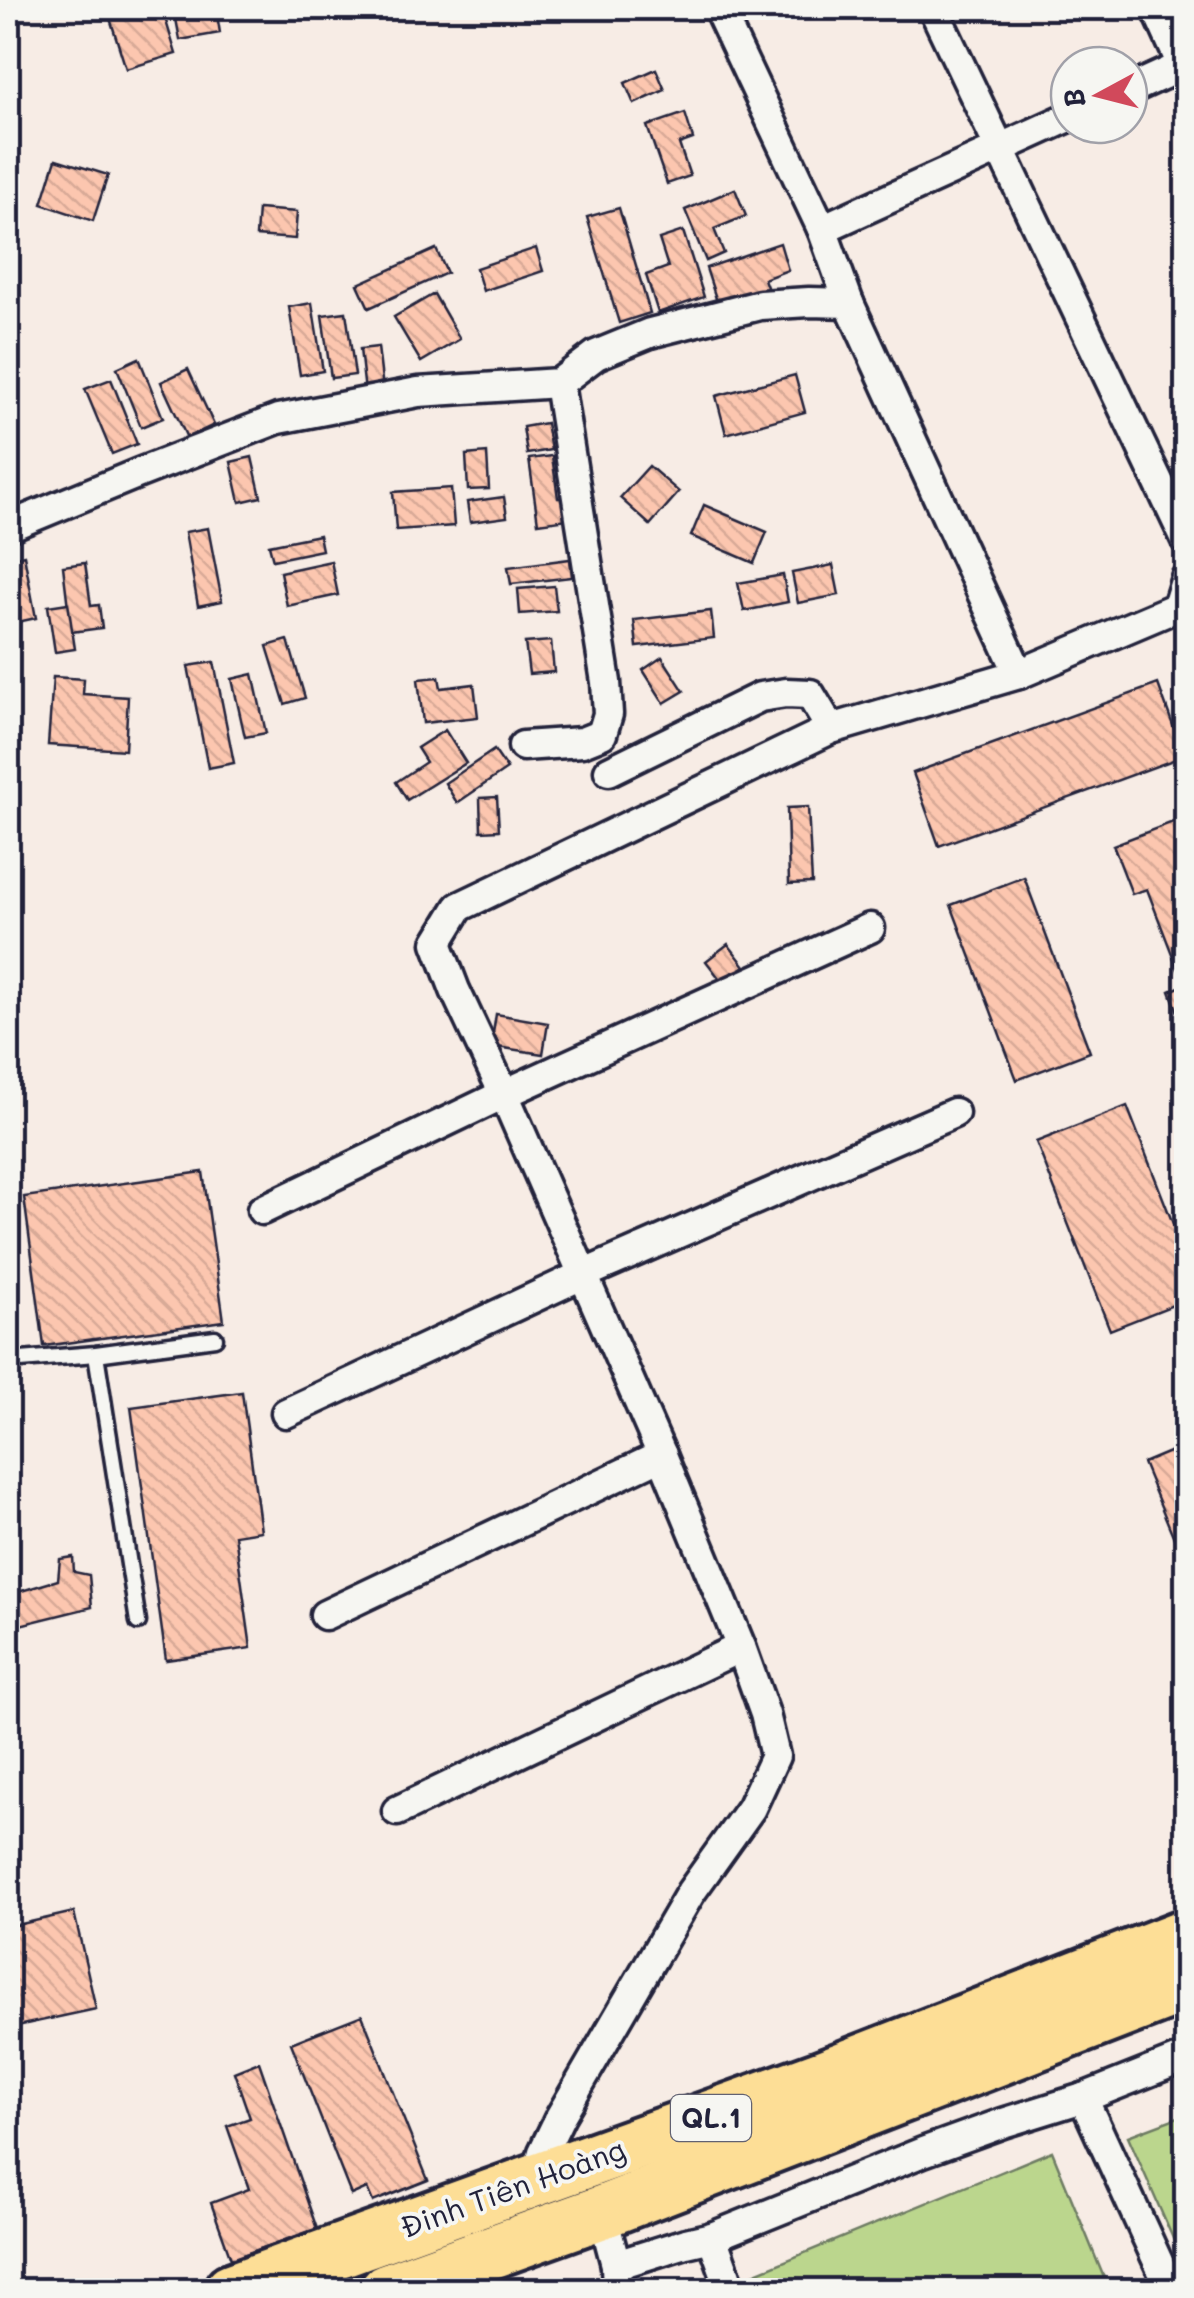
<svg xmlns="http://www.w3.org/2000/svg" width="1194" height="2298" font-family="Mali,sans-serif">
<style>
.green{fill:#bbd68d;stroke:#6e7c64;stroke-width:2.5}
.building{fill:url(#building-back-hatch);stroke:#22223b;stroke-width:2.5}
.lines{fill:none;stroke-linecap:round;stroke-linejoin:round}
.lane-casing{stroke:#22223b;stroke-width:21}
.street-casing{stroke:#22223b;stroke-width:35}
.highway-casing{stroke:#22223b;stroke-width:60}
.lane{stroke:#f6f6f2;stroke-width:14}
.street{stroke:#f6f6f2;stroke-width:28}
.highway{stroke:#fdde96;stroke-width:52}
.labels{text-anchor:middle;stroke-width:8;stroke-linejoin:round;paint-order:stroke}
.shield{fill:#f6f6f2;stroke:#626272;stroke-width:2.5}
.shield-label{font-size:28px;font-weight:bold;fill:#22223b}
.street-label{font-size:30px;fill:#22223b;stroke:#f6f6f2}
</style>
<defs>
<pattern id="building-back-hatch" width="6" height="6" patternUnits="userSpaceOnUse" patternTransform="scale(2.5)"><rect width="6" height="6" fill="#fcc6af"/><path d="M-1 5l2 2M0 0l6 6M5-1l2 2" fill="none" stroke="#d8aa97"/></pattern>
</defs>
<rect width="100%" height="100%" fill="#f7ece5"/>
<filter id="ink" filterUnits="userSpaceOnUse"><feTurbulence type="fractalNoise" baseFrequency=".01" numOctaves="2"/><feDisplacementMap in="SourceGraphic" scale="20" xChannelSelector="R" yChannelSelector="G"/><feConvolveMatrix kernelMatrix="1 2 1 2 8 2 1 2 1" color-interpolation-filters="sRGB"/></filter>
<g filter="url(#ink)">
<g class="green">
<path d="M1186,2114V2268L1128,2136Z"/>
<path d="M1052,2151L1109,2290H744L739,2280Z"/>
</g>
<g class="building">
<path d="M135,8H162L176,54L126,69L109,15Z"/>
<path d="M174,8H216L220,33L180,40Z"/>
<path d="M656,69L665,90L634,104L625,83Z"/>
<path d="M685,113L693,139L679,144L690,176L667,184L647,126Z"/>
<path d="M56,159L108,175L93,221L42,204Z"/>
<path d="M735,189L746,216L714,229L724,253L706,261L685,210Z"/>
<path d="M619,208L650,313L619,323L587,217Z"/>
<path d="M258,209L297,212L295,239L256,236Z"/>
<path d="M683,231L704,297L658,313L646,275L668,267L659,239Z"/>
<path d="M780,243L788,270L764,279L770,295L720,311L706,268Z"/>
<path d="M536,248L543,271L483,291L476,268Z"/>
<path d="M436,249L447,273L369,308L358,284Z"/>
<path d="M434,294L460,339L421,362L394,317Z"/>
<path d="M312,303L323,371L300,375L289,307Z"/>
<path d="M346,312L355,375L331,378L322,315Z"/>
<path d="M378,347L384,397L366,400L360,349Z"/>
<path d="M139,358L163,418L141,427L117,368Z"/>
<path d="M188,369L214,425L187,438L161,382Z"/>
<path d="M795,375L805,412L726,434L716,396Z"/>
<path d="M111,379L137,444L112,454L85,389Z"/>
<path d="M546,423L551,450L527,454L523,427Z"/>
<path d="M487,453L489,489L468,490L466,455Z"/>
<path d="M552,456L558,498H565L568,519L538,523L529,459Z"/>
<path d="M252,457L261,497L240,502L231,462Z"/>
<path d="M649,466L679,492L650,525L620,498Z"/>
<path d="M451,488L454,526L396,530L393,492Z"/>
<path d="M504,497L507,517L470,522L467,502Z"/>
<path d="M704,505L767,532L754,563L691,536Z"/>
<path d="M208,528L222,601L198,606L185,532Z"/>
<path d="M319,535L322,550L273,560L269,545Z"/>
<path d="M24,555L36,618L13,623L8,592V559Z"/>
<path d="M570,559L572,577L511,584L508,567Z"/>
<path d="M331,561L338,595L287,606L280,572Z"/>
<path d="M85,563L91,606L99,605L102,628L71,632L63,566Z"/>
<path d="M833,565L839,595L798,603L792,573Z"/>
<path d="M783,575L788,602L744,611L738,583Z"/>
<path d="M554,586L557,611L520,614L518,589Z"/>
<path d="M68,603L75,649L55,652L48,606Z"/>
<path d="M711,611L714,638L637,647L634,620Z"/>
<path d="M288,640L305,698L285,704L267,646Z"/>
<path d="M551,641L554,672L529,674L525,643Z"/>
<path d="M662,657L684,691L664,703L643,670Z"/>
<path d="M214,662L234,763L208,768L188,666Z"/>
<path d="M253,674L266,733L245,737L232,679Z"/>
<path d="M53,677L84,679L83,694L128,697L125,750L48,745Z"/>
<path d="M439,677L441,688L474,684L478,717L423,723L418,679Z"/>
<path d="M1158,684L1184,756L939,846L913,773Z"/>
<path d="M445,730L466,763L407,800L396,782L426,762L417,748Z"/>
<path d="M494,750L507,769L457,803L445,783Z"/>
<path d="M497,797L499,830L481,831L480,798Z"/>
<path d="M808,807L812,883L789,884L787,808Z"/>
<path d="M1186,817V1034L1170,991L1184,985L1147,889L1132,894L1113,845Z"/>
<path d="M1024,877L1090,1052L1017,1080L951,905Z"/>
<path d="M728,944L745,966L723,983L706,961Z"/>
<path d="M496,1014L548,1023L543,1054L491,1046Z"/>
<path d="M1127,1106L1186,1257V1300L1110,1330L1036,1142Z"/>
<path d="M203,1172L224,1321L44,1346L24,1197Z"/>
<path d="M242,1392L261,1531L235,1535L251,1648L166,1660L131,1407Z"/>
<path d="M1186,1445V1567L1143,1463Z"/>
<path d="M73,1557L74,1572L89,1575L92,1607L8,1628V1595L58,1580L60,1559Z"/>
<path d="M74,1912L96,2009L8,2028V1927Z"/>
<path d="M362,2015L428,2180L373,2202L367,2188L351,2195L291,2043Z"/>
<path d="M259,2062L317,2229L231,2259L211,2203L249,2189L227,2126L250,2118L234,2072Z"/>
</g>
<g class="lines">
<defs>
<g id="lane">
<path d="M96,1354L138,1622"/>
<path d="M8,1361L96,1354L215,1338"/>
</g>
<g id="street">
<path d="M718,8L822,229L849,303L1019,674"/>
<path d="M933,8L1186,540"/>
<path d="M1156,8L1186,74"/>
<path d="M1129,90L1186,64"/>
<path d="M822,229L1069,117"/>
<path d="M8,527L139,473L278,419L418,392L559,383L596,355L650,333L760,305L809,302L849,303"/>
<path d="M523,746L582,742L602,734L608,714L606,682L559,383"/>
<path d="M609,771L760,697L786,693L810,694L831,729"/>
<path d="M262,1210L504,1094L870,928"/>
<path d="M286,1413L582,1275L954,1113"/>
<path d="M325,1615L662,1455"/>
<path d="M397,1811L741,1647"/>
<path d="M1083,2098L1171,2290"/>
<path d="M534,2183L543,2152L560,2117L691,1892L751,1808L775,1756L765,1714L741,1647L662,1455L504,1094L455,990L437,943L459,907L831,729L1019,674L1177,607L1186,578"/>
<path d="M602,2212L616,2265L617,2290"/>
<path d="M712,2237L731,2290"/>
<path d="M616,2265L686,2243L712,2237L923,2152L1003,2123L1083,2098L1186,2057"/>
</g>
<g id="highway">
<path d="M231,2290L821,2077L1186,1935"/>
<path d="M386,2290L602,2212L1186,1986"/>
</g>
</defs>
<use href="#lane" class="lane-casing"/>
<use href="#street" class="street-casing"/>
<use href="#highway" class="highway-casing"/>
<use href="#lane" class="lane"/>
<use href="#street" class="street"/>
<use href="#highway" class="highway"/>
</g>
</g>
<g class="labels">
<rect class="shield" x="671" y="2095" width="80" height="46" rx="8"/>
<g class="shield-label">
<text x="711" y="2128">QL.1</text>
</g>
<g class="street-label">
<text transform="translate(513 2189) rotate(-20)" y="10">Đinh Tiên Hoàng</text>
</g>
</g>
<rect width="1194" height="2298" fill="none" stroke="#f6f6f2" stroke-width="40"/>
<rect x="20" y="20" width="1154" height="2258" fill="none" stroke="#22223b" stroke-width="4" filter="url(#ink)"/>
<g transform="translate(1099 95) rotate(263)"><circle r="48" fill="#f6f6f2" stroke="#a1a1a9" stroke-width="2.5"/>
<path d="M0-8L18 38L0 25L-18 38Z" fill="#d1495b"/>
<text y="-15" font-size="28" font-weight="bold" text-anchor="middle" fill="#22223b">B</text>
</g>
</svg>
